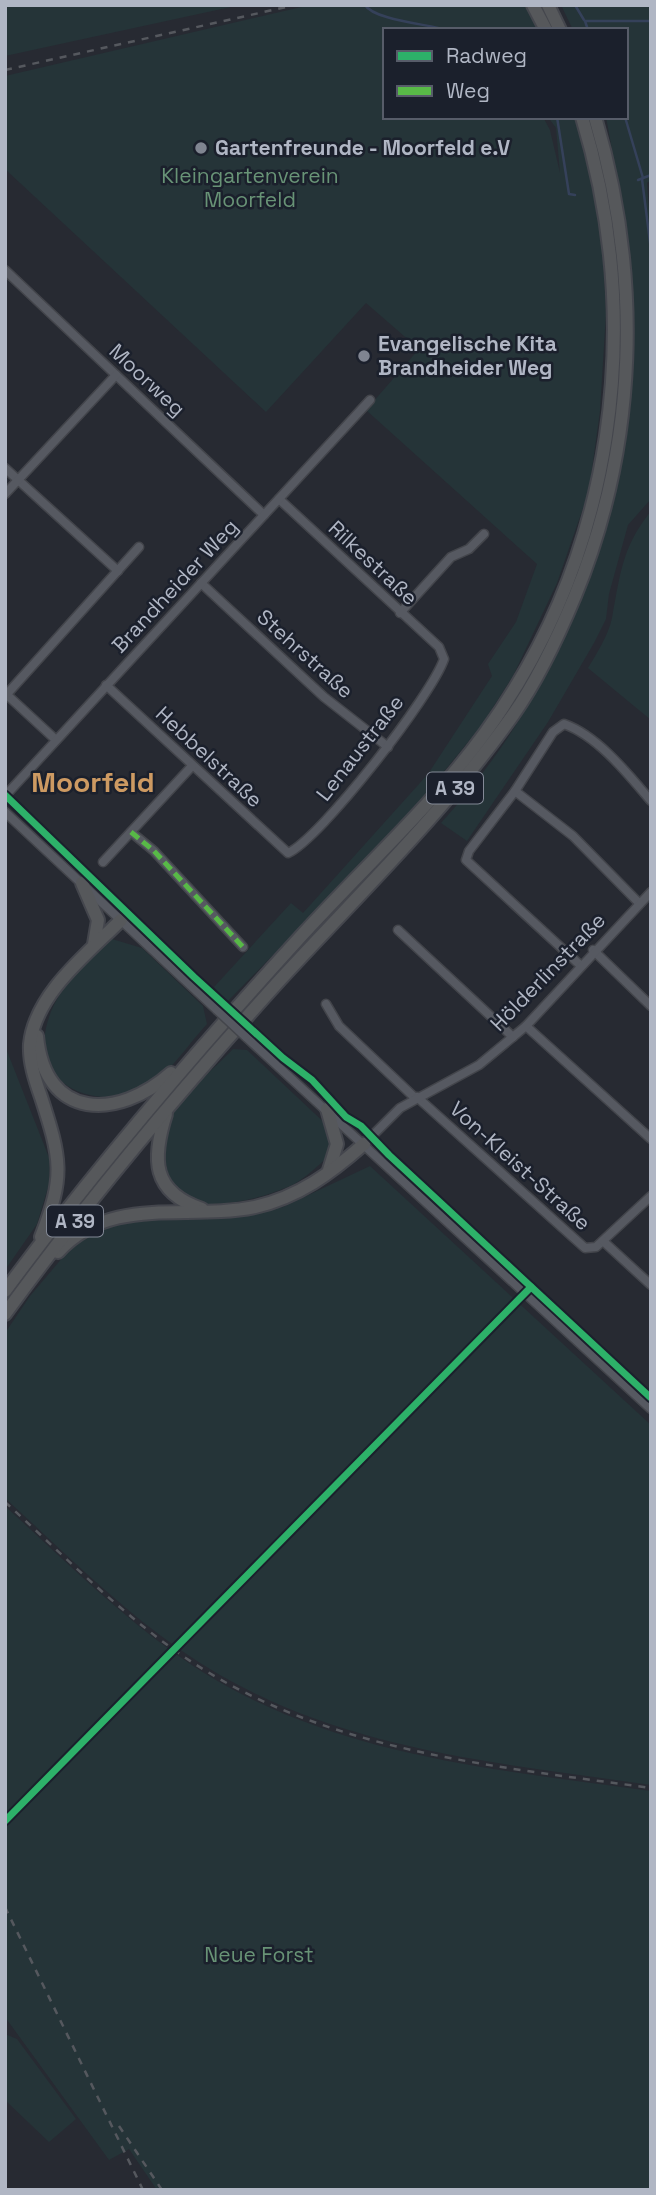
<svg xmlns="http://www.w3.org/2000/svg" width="656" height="2195" font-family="'Space Grotesk',sans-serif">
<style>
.green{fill:#253438}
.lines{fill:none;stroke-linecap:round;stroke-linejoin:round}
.stream{stroke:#35415a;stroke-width:2.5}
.minor-casing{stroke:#43454b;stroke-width:11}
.highway-casing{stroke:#44464d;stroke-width:16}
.minor{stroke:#565961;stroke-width:8}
.highway{stroke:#56585b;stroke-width:12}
.rail{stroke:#55585e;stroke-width:2.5;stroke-dasharray:7 7;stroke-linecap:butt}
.minor-bridge-casing{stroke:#43454b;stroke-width:11;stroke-linecap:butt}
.minor-bridge{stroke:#565961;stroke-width:8}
.quiet{stroke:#58b947;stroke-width:5;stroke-dasharray:10 5;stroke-linecap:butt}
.cycleway-casing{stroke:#1b202c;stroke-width:11}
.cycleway{stroke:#2db169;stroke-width:7}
.poi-dot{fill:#808591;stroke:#1b202c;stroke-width:2.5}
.labels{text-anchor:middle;stroke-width:5;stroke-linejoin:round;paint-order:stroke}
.shield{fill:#1b202c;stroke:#838996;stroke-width:2}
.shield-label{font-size:19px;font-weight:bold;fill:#b0b6c4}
.poi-label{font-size:21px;font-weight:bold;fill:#b0b6c4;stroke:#1b202c;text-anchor:start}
.park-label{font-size:21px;fill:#689376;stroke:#1b202c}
.street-label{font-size:21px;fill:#b0b6c4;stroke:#1b202c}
.district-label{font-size:28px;font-weight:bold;fill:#cd9a62;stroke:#1b202c}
</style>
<rect width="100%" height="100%" fill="#272a32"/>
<g class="green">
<path d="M5,5H240L5,56Z"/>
<path d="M310,5H527L541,30H385V117H543L550,130L560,173L556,128L548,117H577L602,234L606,313L600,411L589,491L557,583L513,676L481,726L403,822L227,1002L214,987L291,903L303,913L428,774L492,676L488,664L516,622L537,564L366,410L419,349L366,303L266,412L5,169V76Z"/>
<path d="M561,5H651V180L647,183L651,237V499L628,525L609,594L606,619L594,643L548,722L467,841L441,823C621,625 656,374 606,117H626V30H573Z"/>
<path d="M651,511V720L588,668C597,653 608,636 612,618C620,575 622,547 651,511Z"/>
<path d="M112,939L142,948L203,1006L207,1024C190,1042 173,1069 152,1083C105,1115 33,1090 46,1028C54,990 84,965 112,939Z"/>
<path d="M5,1046L50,1160L49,1184L37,1224L5,1270Z"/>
<path d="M233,1049L247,1050L331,1129L328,1157C316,1167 304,1180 290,1186C266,1196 239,1204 212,1204C167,1206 157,1155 170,1121C179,1097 215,1068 233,1049Z"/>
<path d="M370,1166L651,1425V1785C485,1761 324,1749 182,1651C118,1607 62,1550 5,1498V1333L30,1296L69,1250L98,1230L115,1223L149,1217L213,1219L283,1207Z"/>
<path d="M5,1506C60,1556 113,1609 173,1652C314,1754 484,1768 651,1791V2190H157L129,2149L109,2160L5,2017Z"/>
<path d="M5,2034L17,2039L76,2119L49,2142L5,2100Z"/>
</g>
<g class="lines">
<g class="stream">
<path d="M365,5C374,20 427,24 447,30"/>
<path d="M575,5L584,20"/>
<path d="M588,30L585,21H651"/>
<path d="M557,117L569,194L575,195"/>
<path d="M625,117L643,178"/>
<path d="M642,179L651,250"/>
<path d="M638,180L651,175"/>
</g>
<defs>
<g id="minor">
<path d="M5,270L264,515"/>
<path d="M5,468L118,571"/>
<path d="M5,494L116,375"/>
<path d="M201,583L324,697L388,747"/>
<path d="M400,613L451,557L469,549L484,534"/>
<path d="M106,685L288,853C321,838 432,695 444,659L439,647L279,499"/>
<path d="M5,693L56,740"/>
<path d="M7,694L139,547"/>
<path d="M515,791L573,836L638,902"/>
<path d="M5,796L370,400"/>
<path d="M5,812L217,1010"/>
<path d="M131,832L154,851L243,947"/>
<path d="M103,862L192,766"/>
<path d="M398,930L513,1037"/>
<path d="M593,950L651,1006"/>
<path d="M580,965L466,860L469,851L515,791L553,732L564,724C598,736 628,774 651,801"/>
<path d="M326,1004L339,1026L414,1097"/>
<path d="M526,1026L651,1139"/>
<path d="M246,1037L651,1409"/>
<path d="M417,1097L585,1248L596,1247L651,1196"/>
<path d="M364,1144L400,1108L479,1065L526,1026L651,892"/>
<path d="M603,1241L651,1285"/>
</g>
<g id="highway">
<path d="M533,5L546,30"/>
<path d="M548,5L560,30"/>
<path d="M82,883L98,920L94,944"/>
<path d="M37,1036C45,1121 118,1120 171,1073"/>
<path d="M327,1109L337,1144L329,1170"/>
<path d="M166,1114C152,1158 151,1192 202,1209"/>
<path d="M41,1237C65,1175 61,1159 41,1097C35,1080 29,1062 30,1044C35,994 88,953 121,920"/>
<path d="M58,1252C111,1194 187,1221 255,1207C299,1197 331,1173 364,1144"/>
<path d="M5,1291C97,1166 199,1048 303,934C364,867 432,806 485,733C615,554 645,327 582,117"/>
<path d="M5,1314C90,1197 183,1087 280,980C359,894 445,811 513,715C539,678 558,637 575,596C638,443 642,275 595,117"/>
</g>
</defs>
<use href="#minor" class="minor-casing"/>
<use href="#highway" class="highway-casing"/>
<use href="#minor" class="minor"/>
<use href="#highway" class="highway"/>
<g class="rail">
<path d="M5,70L295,5"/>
<path d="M5,1502C61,1553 115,1608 177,1652C318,1751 486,1765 651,1788"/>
<path d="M5,1907L143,2190"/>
<path d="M119,2126L162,2190"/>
</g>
<defs>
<path id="minor-bridge" d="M217,1010L246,1037"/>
</defs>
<use href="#minor-bridge" class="minor-bridge-casing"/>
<use href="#minor-bridge" class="minor-bridge"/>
<path class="quiet" d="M131,832L154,851L243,947"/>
<defs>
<g id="cycleway">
<path d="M5,795L194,977L283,1058L312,1080L346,1117L361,1126L389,1155L651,1398"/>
<path d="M5,1821L531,1287"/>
</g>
</defs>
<use href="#cycleway" class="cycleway-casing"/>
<use href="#cycleway" class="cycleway"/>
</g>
<g class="poi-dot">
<circle cx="201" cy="148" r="7"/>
<circle cx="364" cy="356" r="7"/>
</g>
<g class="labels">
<g class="shield">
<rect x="427" y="772.5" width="56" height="31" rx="5"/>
<rect x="47" y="1205.5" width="56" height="31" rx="5"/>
</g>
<g class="shield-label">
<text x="455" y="795">A 39</text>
<text x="75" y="1228">A 39</text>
</g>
<g class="poi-label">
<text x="215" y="155">Gartenfreunde - Moorfeld e.V</text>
<text x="378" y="351">Evangelische Kita<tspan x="378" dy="24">Brandheider Weg</tspan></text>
</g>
<g class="park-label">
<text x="250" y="183">Kleingartenverein<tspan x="250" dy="24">Moorfeld</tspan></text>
<text x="259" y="1962">Neue Forst</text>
</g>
<g class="street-label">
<text transform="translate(147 380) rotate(43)" y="7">Moorweg</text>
<text transform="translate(373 563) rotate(43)" y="7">Rilkestraße</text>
<text transform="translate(175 586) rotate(-47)" y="7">Brandheider Weg</text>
<text transform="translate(305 654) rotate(42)" y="7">Stehrstraße</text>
<text transform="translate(360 748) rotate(-52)" y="7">Lenaustraße</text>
<text transform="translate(209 757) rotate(43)" y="7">Hebbelstraße</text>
<text transform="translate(548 972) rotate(-46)" y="7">Hölderlinstraße</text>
<text transform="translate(520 1166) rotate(42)" y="7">Von-Kleist-Straße</text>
</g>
<g class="district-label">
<text x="93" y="792">Moorfeld</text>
</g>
</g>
<rect width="656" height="2195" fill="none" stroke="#b0b6c4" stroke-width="14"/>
<rect x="383" y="28" width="245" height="91" fill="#1b202c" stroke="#575c69" stroke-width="2"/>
<rect x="397" y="51" width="35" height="10" fill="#2db169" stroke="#575c69" stroke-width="2"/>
<text x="446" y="63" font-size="21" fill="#b0b6c4">Radweg</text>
<rect x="397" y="86" width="35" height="10" fill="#58b947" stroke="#575c69" stroke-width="2"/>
<text x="446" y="98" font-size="21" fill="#b0b6c4">Weg</text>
</svg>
